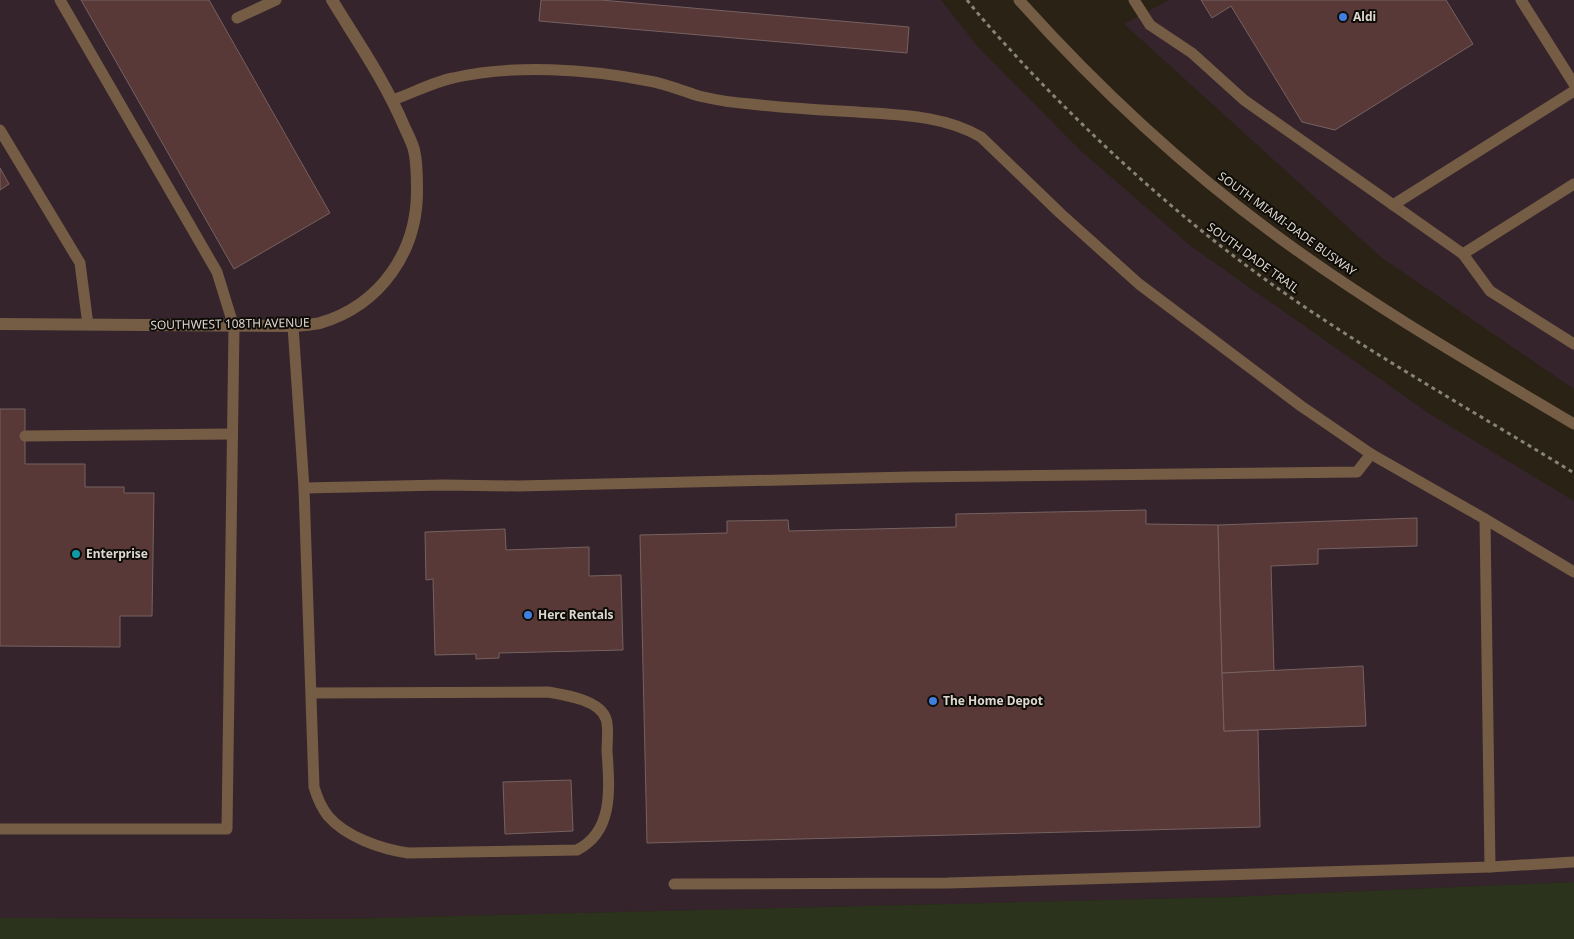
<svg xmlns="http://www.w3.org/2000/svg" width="1574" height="939" font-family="'Noto Sans',sans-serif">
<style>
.commercial{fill:#36242c}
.green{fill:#2b331c}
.building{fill:#593838;stroke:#756261}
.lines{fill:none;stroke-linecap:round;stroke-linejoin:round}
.path{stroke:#888278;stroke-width:3;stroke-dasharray:4 4;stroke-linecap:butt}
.service{stroke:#755c45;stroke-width:11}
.minor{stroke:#755c45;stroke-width:12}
.shop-dot{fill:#3f7fe0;stroke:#0f0c07;stroke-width:2}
.culture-dot{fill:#0f9aa8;stroke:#0f0c07;stroke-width:2}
.labels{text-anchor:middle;stroke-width:4;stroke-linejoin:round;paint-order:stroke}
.poi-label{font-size:12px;font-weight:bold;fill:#ddd8d0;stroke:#0f0c07;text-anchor:start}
.street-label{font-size:12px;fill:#ddd8d0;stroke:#0f0c07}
</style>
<rect width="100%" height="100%" fill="#292215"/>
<g class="commercial">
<path d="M0,0H941L978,47L1081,151L1192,247L1430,414L1574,501V882L1229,897L340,919L0,918Z"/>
<path d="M1169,0H1574V389L1382,258L1124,24Z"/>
</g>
<path class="green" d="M1574,882V939H0V918L340,919L1229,897Z"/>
<g class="building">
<path d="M81,0H209L330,213L234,269Z"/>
<path d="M541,0H601L909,27L907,53L539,21Z"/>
<path d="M1201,0H1446L1473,44L1335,130L1302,122L1231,6L1212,18Z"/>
<path d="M0,168L9,184L0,190Z"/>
<path d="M0,409H25V464H85V487H124V493H154L152,616H120V647L0,646Z"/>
<path d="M1146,510V524L1218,525L1224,731L1258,730L1260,827L647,843L640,535L727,533V521L788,520L789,531L956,527V514Z"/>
<path d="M1417,518V546L1318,549V564L1271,566L1274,671L1222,673L1218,525Z"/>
<path d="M505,529L506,550L589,547V576L621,575L623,650L499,653V658L476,659V654L435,655L433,579L426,580L425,532Z"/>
<path d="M1363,666L1366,726L1224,731L1222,673Z"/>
<path d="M571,780L573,831L505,834L503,782Z"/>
</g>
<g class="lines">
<path class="path" d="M967,0C985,23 1006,45 1026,67C1096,141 1172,211 1255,272C1356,346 1467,407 1574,473"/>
<g class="service">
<path d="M1019,0C1098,88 1185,169 1281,239C1374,307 1475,365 1574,424"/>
<path d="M1134,0L1150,25L1192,53L1244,100L1463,254L1574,184"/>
<path d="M1521,0L1574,84"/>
<path d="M237,18L276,0"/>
<path d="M393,100C413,93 433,82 453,78C514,64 588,69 649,81C667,84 682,91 699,96C716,100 734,103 751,104C786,108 822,110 857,112C899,115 943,115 981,137L1061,214L1139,284L1301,406L1371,454L1485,519L1574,572"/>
<path d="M0,130L80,263L88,325"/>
<path d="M1393,205L1574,91"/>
<path d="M1463,254L1490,291L1574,344"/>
<path d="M293,326L304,488L443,485L518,486L910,477L1357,472L1371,454"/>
<path d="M25,436L232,434"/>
<path d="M304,488L314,787C317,797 321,807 328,816C346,837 381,849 408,853L577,850C615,831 609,786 607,750C607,742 609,726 606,719C600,700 565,695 548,692L311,693"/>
<path d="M1485,519L1490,867"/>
<path d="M0,829H227L234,327L217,272L60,0"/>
<path d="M674,884L948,883L1490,867L1574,862"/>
</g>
<path class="minor" d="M0,324L293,326C302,325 312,325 320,323C381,305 418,251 417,188C417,176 417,162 414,150C412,142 407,133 404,126C385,81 357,41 332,0"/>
</g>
<g class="shop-dot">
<circle cx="1343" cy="17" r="5"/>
<circle cx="528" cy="615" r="5"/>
<circle cx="933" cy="701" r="5"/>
</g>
<circle class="culture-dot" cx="76" cy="554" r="5"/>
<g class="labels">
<g class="poi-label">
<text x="1353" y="21">Aldi</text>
<text x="86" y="558">Enterprise</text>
<text x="538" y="619">Herc Rentals</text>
<text x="943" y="705">The Home Depot</text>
</g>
<g class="street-label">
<text transform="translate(1287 224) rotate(36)" y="4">SOUTH MIAMI-DADE BUSWAY</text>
<text transform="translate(1253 258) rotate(36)" y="4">SOUTH DADE TRAIL</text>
<text transform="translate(230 324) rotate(-1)" y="4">SOUTHWEST 108TH AVENUE</text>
</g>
</g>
</svg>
